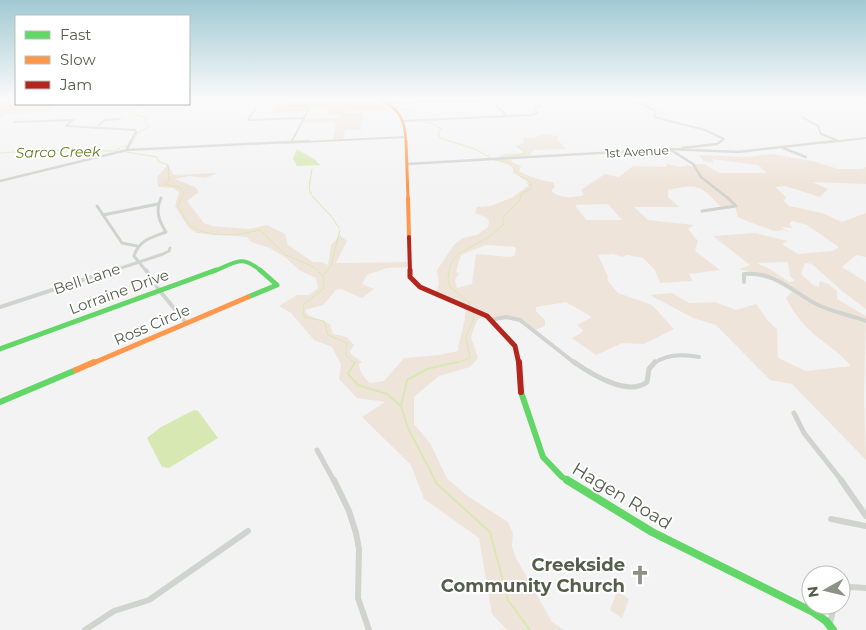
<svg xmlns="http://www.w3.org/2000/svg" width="866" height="630" font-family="Montserrat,sans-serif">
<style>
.green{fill:#efe4da;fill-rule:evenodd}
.water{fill:#d8e8b3}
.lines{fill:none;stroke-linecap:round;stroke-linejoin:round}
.stream-far1{stroke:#d8e8b3;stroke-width:1}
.stream{stroke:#d8e8b3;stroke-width:2}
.street-far5{stroke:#d1d3cf;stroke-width:2}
.street-far4{stroke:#d1d3cf;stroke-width:2.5}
.street-far3{stroke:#d1d3cf;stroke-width:3}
.street-far2{stroke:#d1d3cf;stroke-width:4}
.street-far1{stroke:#d1d3cf;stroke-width:5}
.street{stroke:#d1d3cf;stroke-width:6}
.fast-far3{stroke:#63d668;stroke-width:4}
.fast-far2{stroke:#63d668;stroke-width:5}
.fast-far1{stroke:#63d668;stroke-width:6}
.fast{stroke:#63d668;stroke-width:8}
.slow-far4{stroke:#ff974d;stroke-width:2.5}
.slow-far3{stroke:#ff974d;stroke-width:3}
.slow-far2{stroke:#ff974d;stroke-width:4}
.slow-far1{stroke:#ff974d;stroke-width:5}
.slow{stroke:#ff974d;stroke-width:6}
.jam-far2{stroke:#b3261e;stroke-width:4}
.jam-far1{stroke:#b3261e;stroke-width:5}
.jam{stroke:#b3261e;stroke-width:6}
.labels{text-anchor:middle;stroke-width:4;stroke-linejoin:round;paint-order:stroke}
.far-street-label{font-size:12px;fill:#535e4b;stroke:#fff}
.far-water-label{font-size:14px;font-style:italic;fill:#5e7c19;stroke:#fff}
.street-label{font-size:15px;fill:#535e4b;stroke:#fff}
.near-street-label{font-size:18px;fill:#535e4b;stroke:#fff}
.near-poi-label{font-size:18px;font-weight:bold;fill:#535e4b;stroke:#fff;text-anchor:end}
</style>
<rect width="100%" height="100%" fill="#f3f3f3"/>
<g class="green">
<path d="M0,98H16V104H60L46,112L5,114L0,117Z"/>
<path d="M287,98H329L342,102L343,98H363L394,109L346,111L344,113H364L361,130H345L343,139H333L336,122L302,123L304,119L339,118L340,115H329L330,111H327L328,108H308L304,111L272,113L275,106L287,105L289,102Z"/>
<path d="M544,134L558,136L557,139L566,149L534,150L530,154L532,157L511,159L512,162L521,166L519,171C525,175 545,182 553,182L555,187L551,191C561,199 572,198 584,195L581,190L605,174L619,177L633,166L665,167L668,164L680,167L687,165L696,168L695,164H704L719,173H767L758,165L712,159L714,163L704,161L699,156L701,155L746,157L771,154L812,161L838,169H862L866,167V184L812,182L828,189L820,197L785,186L775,187L786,197L784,201L789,206L822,213L842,222L866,213V257L856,255L842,267L866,282V309L843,292L812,264L805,263L801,274L813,285L819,287L820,281L828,284L837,291V299L866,316L864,395L866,460L792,384L770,380L716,325L693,318L650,295L672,293L689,303L715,302L736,310L756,304L768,321L777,329L778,358L806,371L851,366C841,354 827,345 815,335C803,325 793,312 786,298L793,291L765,275L739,269L750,265L713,236L755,233L788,241L782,244L798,254L833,251L839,247L807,225L792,221L789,224L793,228L781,227L792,234L784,230L774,231L744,220L738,217L735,207L722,208C700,185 699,183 668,190V197L679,207H634L648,220L694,225L688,229L698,241L695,251L720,270L689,274L693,281L660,283L655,270L643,258L627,255L622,257L613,254L598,255L608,277L607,280L618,293L652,305L674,329L644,344L622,343L596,355L572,338L581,333L583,330L577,325L592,317L566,302L536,307V311L545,320V326L533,331L515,318L490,320L486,316L477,320L471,337L478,358L470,367L439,376L414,397V424L430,443L447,478L466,495L508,522L513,534L512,546L516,558L552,622L564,630H507L492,614L479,538L424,499L411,465L362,417L385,402L357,398L339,379L341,364L332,347L314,340L291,313L279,306L297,295H309L318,288L316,278L299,270L286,258L270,248L251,242L247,237L196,233L188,227L175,206L179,192L173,188L158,187L157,177L168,165L174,175L217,173L206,178L190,176L175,179L195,187L199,192L187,201L204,223L212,226L250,229L267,225L285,234L288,245L313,262H322L328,265L331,245L340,235L347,241L336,263L409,262V267L387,268L367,275L362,284L374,289L362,298L341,289L336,290L323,305L305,310L308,315L330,324L333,334L347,337L354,345L350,351L351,354L362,362L359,364L360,370L364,377L370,383L384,381L404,358L439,355L458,351C459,335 467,322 465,306L435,293L439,284L437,270L454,245L463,238L477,235L488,227L489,221L485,217L475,213L477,207L491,206L513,197L528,186L527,181L513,173V166L494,160L504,154L525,153L515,146L524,143L523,137L534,138ZM608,204L622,220H586L575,205ZM486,245L515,247L516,249L514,256L511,257L476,254L472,284L457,288L455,280L459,273L456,272L461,255ZM788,262L790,276L795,281L789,282L770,269L757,263Z"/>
<path d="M617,591L629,599L622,618L610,610Z"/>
</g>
<g class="water">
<path d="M297,149L317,161L316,162L321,165L297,166L293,159Z"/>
<path d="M194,410L198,411L218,438L169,468L162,467L147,438L161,427Z"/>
</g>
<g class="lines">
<g class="stream-far1">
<path d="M377,98L380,103L388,105"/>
<path d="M395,107L411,111L404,116L410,120"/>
<path d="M417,121L431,123L442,129L438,131L440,138L475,149L491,158"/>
<path d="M138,133L150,126L145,123V117L132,114L136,108L147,104"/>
<path d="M132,144L137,134"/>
<path d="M123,147L127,146"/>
<path d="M126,152L157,157L158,161L168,165L169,180L165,184L179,187L184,192L178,206C181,211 184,218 188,223C205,240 239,235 260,230L286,255L314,267L323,276L324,288L303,305L304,317L324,321L328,335L347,343L346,355L355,364"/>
<path d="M0,153L47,150L115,151L120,148"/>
<path d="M507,158L525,153L517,146"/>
<path d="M495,160L506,162"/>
<path d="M311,194L309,188L312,169"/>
<path d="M312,196L331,216L339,228"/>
<path d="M324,275L331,265L340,230"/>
<path d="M470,305L469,302L450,287L448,279L450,265L458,254L489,237L504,224L502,218L520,200L521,194L531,189V182L520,176L506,160"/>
<path d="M454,364L470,358L466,337L474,318L473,313"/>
</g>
<g class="stream">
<path d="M355,362L348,374L358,385L387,394L401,406L408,428L437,484L490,532L508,600L530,630"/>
<path d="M401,406L407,380L427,369L457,362"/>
</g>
<g class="street-far5">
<path d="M638,102L656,111L654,117L705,130L724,139L719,143"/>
<path d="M387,103L491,100L507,116"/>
<path d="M286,106H310L292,141"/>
<path d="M256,108L248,120L304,118"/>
<path d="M802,117L818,126L821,134L837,140"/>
<path d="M73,120L66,126L135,130L136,132L130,143"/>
<path d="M403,121L531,115L537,113L535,108L541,106"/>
<path d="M14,122L73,120"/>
<path d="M96,128L105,120L120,119"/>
<path d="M282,143L405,137"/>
<path d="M823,143L866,138"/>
</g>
<g class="street-far4">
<path d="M682,148L717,144L721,141"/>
<path d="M783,148L806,157"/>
<path d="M127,149L131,141"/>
<path d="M671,150L693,164L701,177L729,199"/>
<path d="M407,164L669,149L738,152L834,141"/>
<path d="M0,181L127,150L309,141"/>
</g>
<g class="street-far3">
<path d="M97,206L122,243L137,246"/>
<path d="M702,211L736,206L728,198"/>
<path d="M103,215L158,204"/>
<path d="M109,272L163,254L169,251L170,248"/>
<path d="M147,272L134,256C139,240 151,238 166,232C159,221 155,211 161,198"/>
</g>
<g class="street-far2">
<path d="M146,270L159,290L187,324"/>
<path d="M744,282V274C774,271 793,292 818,305C833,312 850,315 866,321"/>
<path d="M0,307L113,270"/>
<path d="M490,320L506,317L520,320L576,364"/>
<path d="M653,364C666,354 683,354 699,357"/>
</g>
<g class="street-far1">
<path d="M574,362C591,374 628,397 647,382L649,369L655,362"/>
<path d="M794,413L804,433L842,481"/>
<path d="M317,450L334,481"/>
</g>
<g class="street">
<path d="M334,480L349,511L356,533L359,549L358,598L369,630"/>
<path d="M841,480L866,516"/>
<path d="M831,519L866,526"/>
<path d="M841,590L851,587L866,588"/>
<path d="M830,624L834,605"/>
<path d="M85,630L114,611L149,600L248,531"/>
</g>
<path class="fast-far3" d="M212,272C236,263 241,253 262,272"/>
<g class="fast-far2">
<path d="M248,297L277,285L260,270"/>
<path d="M0,349L216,270"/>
</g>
<g class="fast-far1">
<path d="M521,392L543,457L562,477L569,481"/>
<path d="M0,402L76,370"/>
</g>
<path class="fast" d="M567,480L652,532L813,612L826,621L833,630"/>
<path class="slow-far4" d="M380,98C400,111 405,118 406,143"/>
<path class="slow-far3" d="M406,141L408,199"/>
<path class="slow-far2" d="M408,198L409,237"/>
<path class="slow-far1" d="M91,364L248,297"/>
<path class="slow" d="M76,370L94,362"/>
<path class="jam-far2" d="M409,237L410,272"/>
<path class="jam-far1" d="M410,270V277L420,287L487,316L515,346L519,364"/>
<path class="jam" d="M519,362L521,392"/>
</g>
<linearGradient id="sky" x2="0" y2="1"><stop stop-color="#a1c9d3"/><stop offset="0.53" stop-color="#fafafa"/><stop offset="1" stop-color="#fafafa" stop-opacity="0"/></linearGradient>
<rect width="866" height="186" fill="url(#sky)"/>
<defs>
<symbol id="church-bare" viewBox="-9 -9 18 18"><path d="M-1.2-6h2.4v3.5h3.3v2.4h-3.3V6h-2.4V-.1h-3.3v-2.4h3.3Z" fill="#8b9286" stroke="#fff" stroke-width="2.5" paint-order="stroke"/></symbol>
</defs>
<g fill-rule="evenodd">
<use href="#church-bare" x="626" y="561" width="28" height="28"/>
</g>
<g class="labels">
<g class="far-street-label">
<text transform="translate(637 152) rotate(-3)" y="4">1st Avenue</text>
</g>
<g class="far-water-label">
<text transform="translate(58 152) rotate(-1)" y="5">Sarco Creek</text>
</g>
<g class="street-label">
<text transform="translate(87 279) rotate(-18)" y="5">Bell Lane</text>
<text transform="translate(119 292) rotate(-20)" y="5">Lorraine Drive</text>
<text transform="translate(152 325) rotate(-23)" y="5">Ross Circle</text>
</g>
<g class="near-street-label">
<text transform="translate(622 496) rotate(31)" y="6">Hagen Road</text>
</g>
<g class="near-poi-label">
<text x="625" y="571">Creekside<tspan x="625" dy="21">Community Church</tspan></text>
</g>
</g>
<rect x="15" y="15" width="175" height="90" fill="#ffffff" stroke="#babfb7"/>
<rect x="25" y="31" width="25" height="8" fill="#63d668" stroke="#babfb7"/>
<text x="60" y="40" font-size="15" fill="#535e4b">Fast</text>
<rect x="25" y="56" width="25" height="8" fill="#ff974d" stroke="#babfb7"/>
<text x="60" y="65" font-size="15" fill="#535e4b">Slow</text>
<rect x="25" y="81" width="25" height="8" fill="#b3261e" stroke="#babfb7"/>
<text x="60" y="90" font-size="15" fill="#535e4b">Jam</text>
<g transform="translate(826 590) rotate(262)"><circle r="24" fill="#ffffff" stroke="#babfb7"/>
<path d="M0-4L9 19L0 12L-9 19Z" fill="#8b9286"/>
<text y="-8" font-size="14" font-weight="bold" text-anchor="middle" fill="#535e4b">N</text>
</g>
</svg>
